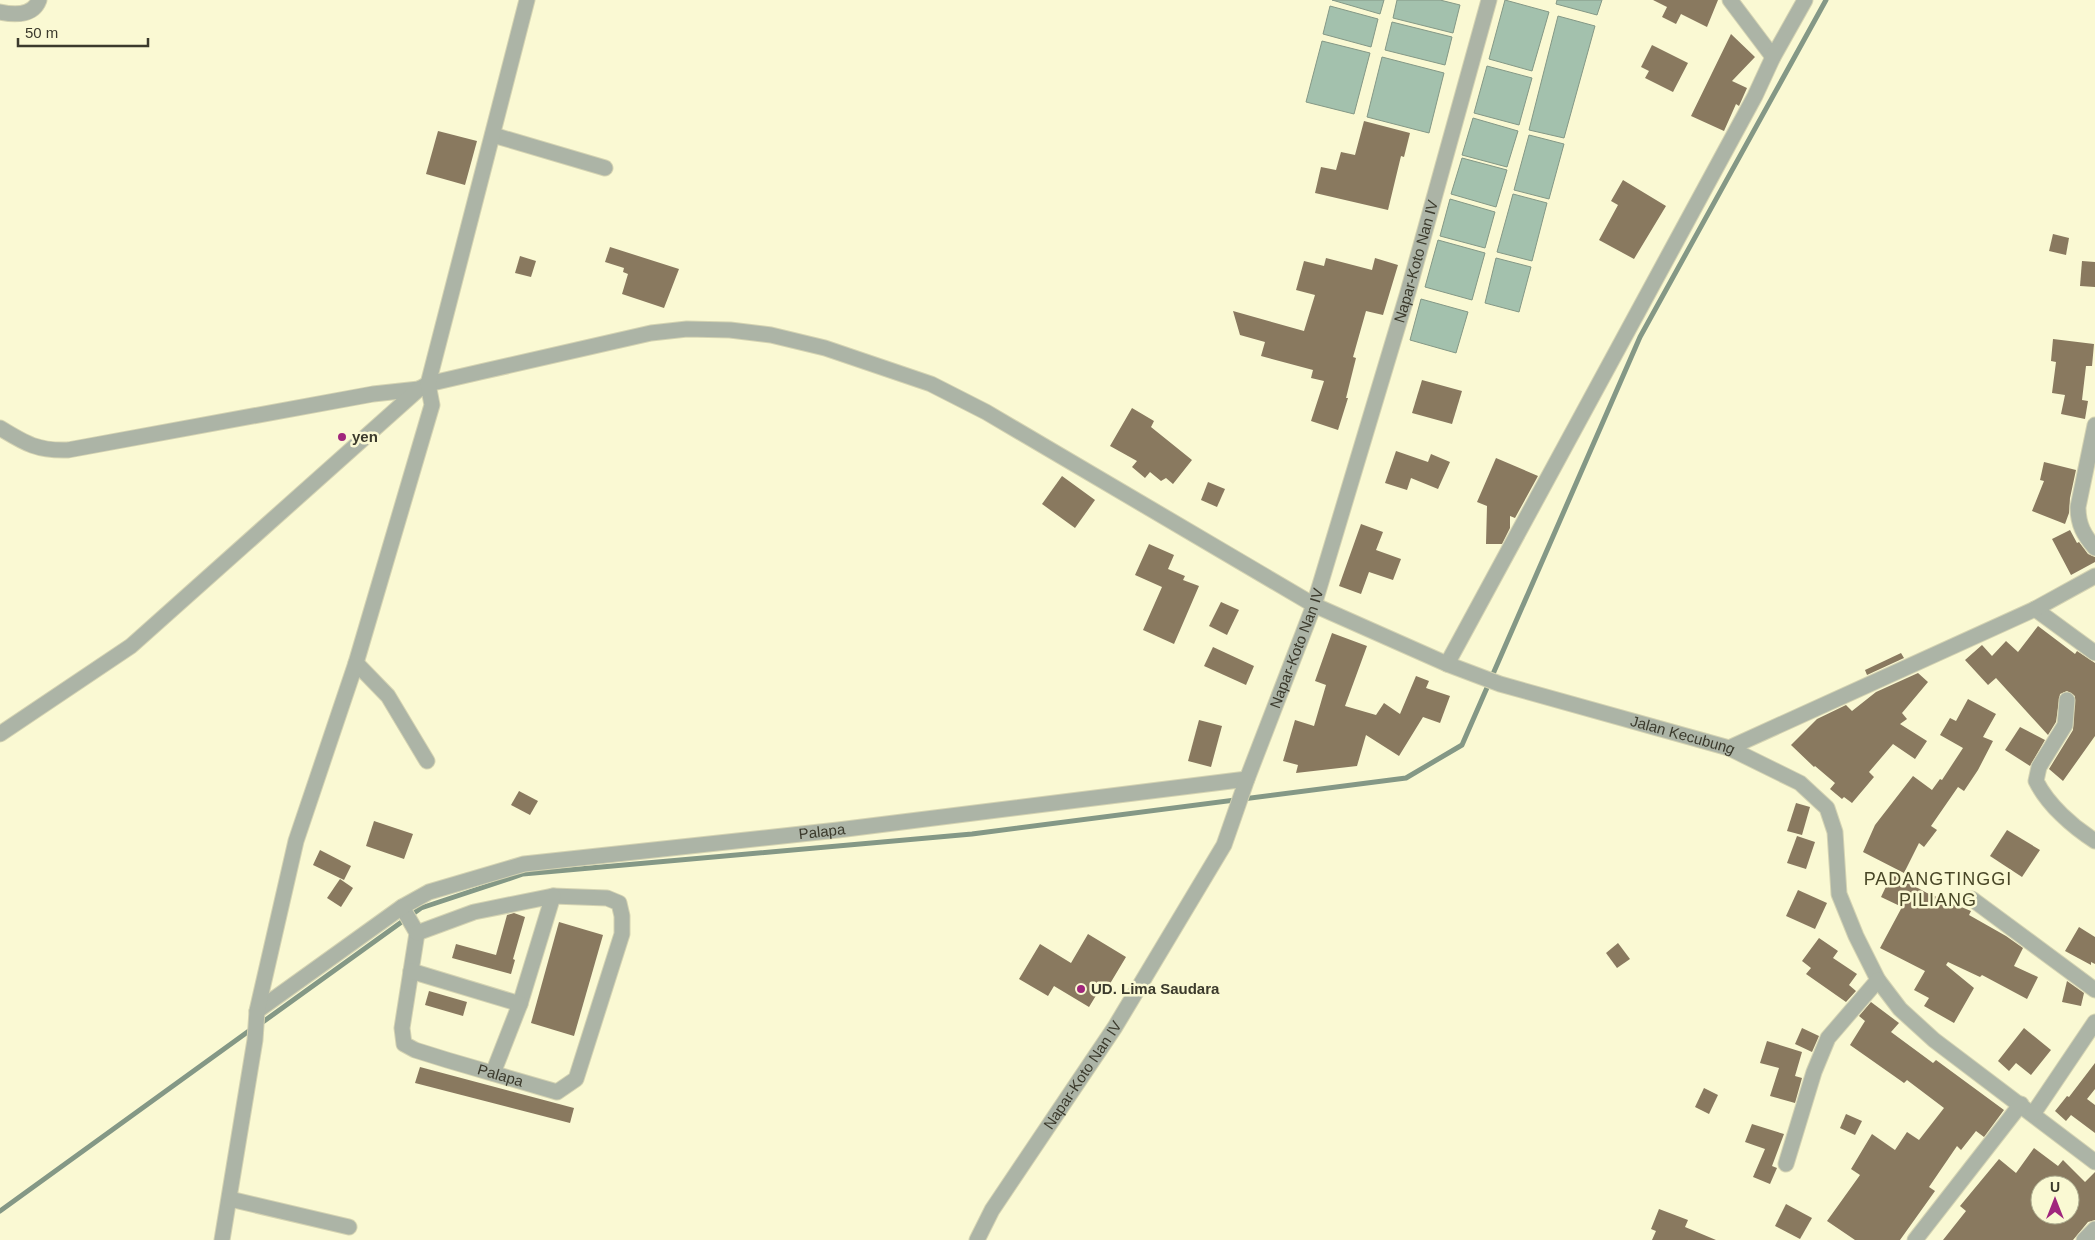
<svg xmlns="http://www.w3.org/2000/svg" width="2095" height="1240" font-family="Arial,sans-serif">
<style>
.water{fill:#a3c1ad;stroke:#849886}
.lines{fill:none;stroke-linecap:round;stroke-linejoin:round}
.stream{stroke:#849886;stroke-width:5}
.building{fill:#89795f;fill-rule:evenodd}
.minor-casing{stroke:#d4d3b2;stroke-width:17}
.minor{stroke:#acb4a6;stroke-width:15}
.poi-dot{fill:#a0267d;stroke:#faf9d3;stroke-width:2}
.labels{text-anchor:middle;stroke-width:5;stroke-linejoin:round;paint-order:stroke}
.street-label{font-size:15px;fill:#3b3a2c;stroke:#faf9d3}
.poi-label{font-size:15px;font-weight:bold;fill:#3b3a2c;stroke:#faf9d3;text-anchor:start}
.quarter-label{font-size:18px;letter-spacing:1px;fill:#494727;stroke:#faf9d3}
</style>
<rect width="100%" height="100%" fill="#faf9d3"/>
<g class="water">
<path d="M1332,0H1384L1380,14Z"/>
<path d="M1397,0H1440L1460,5L1453,33L1393,18Z"/>
<path d="M1505,0L1549,12L1532,71L1489,59Z"/>
<path d="M1557,0H1602L1597,15L1556,4Z"/>
<path d="M1330,6L1378,19L1371,47L1323,34Z"/>
<path d="M1558,16L1595,26L1564,138L1529,130Z"/>
<path d="M1392,22L1452,37L1445,65L1385,50Z"/>
<path d="M1322,41L1370,53L1354,114L1306,102Z"/>
<path d="M1382,57L1444,73L1429,133L1367,117Z"/>
<path d="M1487,66L1532,78L1519,125L1474,113Z"/>
<path d="M1473,118L1518,131L1507,167L1462,155Z"/>
<path d="M1529,135L1564,144L1549,199L1514,190Z"/>
<path d="M1462,158L1507,170L1496,207L1451,194Z"/>
<path d="M1513,194L1547,203L1532,261L1497,252Z"/>
<path d="M1450,199L1495,212L1485,248L1440,236Z"/>
<path d="M1438,240L1485,253L1472,300L1425,287Z"/>
<path d="M1496,258L1531,267L1519,312L1485,303Z"/>
<path d="M1421,299L1468,312L1456,353L1410,340Z"/>
</g>
<g class="lines">
<g class="stream">
<path d="M260,1024L421,908L523,874L972,834L1406,778L1462,745L1640,337L1826,0"/>
<path d="M0,1211L253,1028"/>
</g>
</g>
<g class="building">
<path d="M1653,0H1718L1707,27L1681,14L1676,24L1662,17L1667,7Z"/>
<path d="M1731,34L1755,57L1732,81L1747,88L1739,106L1736,104L1724,131L1691,116Z"/>
<path d="M1652,45L1688,63L1673,92L1645,78L1649,71L1641,67Z"/>
<path d="M1364,121L1410,133L1404,157L1401,156L1388,210L1315,193L1321,167L1336,170L1341,152L1355,155Z"/>
<path d="M438,131L477,141L465,185L426,174Z"/>
<path d="M1623,180L1666,206L1634,259L1599,240L1618,205L1611,201Z"/>
<path d="M2053,234L2069,238L2066,255L2049,251Z"/>
<path d="M610,247L679,269L664,308L622,294L628,274L623,272L624,268L605,262Z"/>
<path d="M520,256L536,261L531,277L515,273Z"/>
<path d="M1326,258L1372,270L1375,258L1398,265L1383,315L1366,311L1353,357L1356,358L1346,398H1348L1338,430L1311,421L1324,381L1311,378L1313,370L1261,356L1265,342L1240,335L1233,311L1304,331L1315,295L1296,290L1304,261L1324,266Z"/>
<path d="M2082,261L2095,262V287L2080,286Z"/>
<path d="M2053,339L2094,344L2092,366H2086L2082,400L2088,401L2085,419L2061,414L2065,395L2052,393L2056,362L2051,361Z"/>
<path d="M1422,380L1462,391L1452,424L1412,413Z"/>
<path d="M1132,408L1154,421L1151,427L1192,460L1173,484L1166,478L1161,481L1150,472L1145,478L1132,467L1137,461L1110,446Z"/>
<path d="M1396,451L1428,462L1431,454L1450,462L1438,489L1411,478L1407,490L1385,483Z"/>
<path d="M1496,458L1538,476L1515,518L1510,516V528L1502,544H1486L1487,506L1477,502Z"/>
<path d="M2044,462L2076,470L2070,498L2069,513L2065,524L2032,511L2044,481L2040,480Z"/>
<path d="M1062,476L1095,500L1075,528L1042,504Z"/>
<path d="M1208,482L1225,489L1217,507L1201,500Z"/>
<path d="M1361,524L1383,532L1376,550L1401,559L1393,580L1369,572L1361,594L1339,586Z"/>
<path d="M2070,530L2077,543L2079,542L2088,554L2095,557V562L2071,575L2052,539Z"/>
<path d="M1149,544L1174,555L1168,569L1185,576L1183,580L1199,586L1174,644L1143,630L1162,587L1135,575Z"/>
<path d="M1221,602L1239,610L1227,635L1209,626Z"/>
<path d="M2038,626L2075,654L2077,651L2095,663V736L2063,781L2049,769L2073,730L2075,696L2067,691L2060,694L2056,722L2048,735L1996,678L1988,685L1965,660L1982,645L1992,656L2006,641L2018,652Z"/>
<path d="M1332,633L1367,646L1345,706L1376,715L1384,703L1400,714L1416,676L1429,681L1426,688L1450,696L1440,723L1423,717L1399,756L1366,735L1357,766L1296,773L1298,765L1283,761L1295,720L1314,726L1326,685L1315,681Z"/>
<path d="M1213,647L1254,666L1246,685L1204,666Z"/>
<path d="M1901,653L1904,658L1867,675L1865,670Z"/>
<path d="M1918,673L1928,682L1902,713L1907,719L1900,724L1927,741L1915,759L1893,744L1869,772L1874,777L1852,803L1844,797L1842,799L1830,789L1835,783L1815,766L1814,767L1791,745L1817,719L1846,705L1852,711L1876,692Z"/>
<path d="M1968,699L1996,714L1983,737L1993,741L1978,770L1964,791L1958,787L1931,826L1937,830L1924,847L1919,843L1904,873L1863,852L1875,825L1913,776L1932,790L1940,779L1942,780L1963,748L1940,735L1950,718L1956,721Z"/>
<path d="M1199,720L1222,726L1211,767L1188,761Z"/>
<path d="M2020,727L2045,740L2030,766L2005,750Z"/>
<path d="M519,791L538,801L530,815L511,805Z"/>
<path d="M1796,803L1810,807L1802,835L1787,831Z"/>
<path d="M374,821L413,834L404,859L366,846Z"/>
<path d="M2007,830L2040,850L2022,877L1990,856Z"/>
<path d="M1797,836L1815,842L1806,869L1787,863Z"/>
<path d="M320,850L351,866L344,880L313,865Z"/>
<path d="M1892,874L1927,893L1971,911L1969,915L2006,936L2023,948L2014,966L2038,977L2027,999L1982,975L1980,977L1948,962L1946,965L1974,988L1954,1023L1924,1006L1929,998L1914,990L1925,971L1880,948L1902,907L1881,897Z"/>
<path d="M340,879L353,888L341,907L327,898Z"/>
<path d="M1798,890L1827,903L1815,929L1786,916Z"/>
<path d="M514,913L525,917L513,959L515,960L511,974L452,958L456,944L496,955L507,915Z"/>
<path d="M559,922L603,935L574,1036L531,1023Z"/>
<path d="M2079,927L2095,937V964L2091,962V965L2065,951Z"/>
<path d="M1088,934L1126,957L1108,987L1103,984L1089,1007L1054,986L1048,996L1019,979L1040,944L1071,963Z"/>
<path d="M1819,938L1838,951L1833,958L1857,974L1849,985L1856,991L1846,1002L1806,974L1811,968L1802,961Z"/>
<path d="M1618,943L1630,959L1617,968L1606,953Z"/>
<path d="M2067,981L2084,993L2081,1006L2062,1002Z"/>
<path d="M429,991L467,1002L463,1016L425,1005Z"/>
<path d="M1871,1002L1899,1023L1891,1032L1933,1063L1936,1060L2004,1110L1984,1137L1976,1131L1961,1150L1957,1146L1929,1187L1935,1191L1900,1240H1855L1827,1221L1860,1175L1851,1169L1872,1134L1895,1150L1907,1132L1919,1140L1944,1108L1907,1080L1904,1083L1850,1045L1865,1021L1859,1016Z"/>
<path d="M1802,1028L1819,1036L1812,1052L1795,1044Z"/>
<path d="M2024,1028L2051,1050L2031,1075L2016,1063L2009,1071L1998,1061Z"/>
<path d="M1767,1041L1802,1052L1795,1076L1802,1078L1795,1103L1770,1096L1779,1068L1760,1063Z"/>
<path d="M2095,1063V1089L2087,1099L2095,1105V1133L2071,1115L2066,1121L2055,1111L2067,1096L2069,1097Z"/>
<path d="M420,1067L574,1108L570,1123L415,1083Z"/>
<path d="M1704,1088L1718,1095L1709,1114L1695,1107Z"/>
<path d="M1846,1114L1862,1121L1855,1135L1840,1128Z"/>
<path d="M1752,1124L1784,1134L1772,1166L1777,1168L1770,1184L1753,1177L1765,1149L1745,1142Z"/>
<path d="M2034,1148L2058,1166L2063,1160L2085,1182L2095,1172V1220L2088,1222L2073,1240H1943L1966,1211L1960,1206L1999,1159L2016,1173ZM2040,1185H2070V1215H2040Z"/>
<path d="M1786,1204L1812,1218L1800,1239L1775,1226Z"/>
<path d="M1659,1209L1688,1220L1685,1227L1716,1240H1652L1656,1231L1651,1229Z"/>
</g>
<g class="lines">
<defs>
<g id="minor">
<path d="M1730,0L1773,57"/>
<path d="M0,12C14,15 33,16 39,0"/>
<path d="M493,135L605,168"/>
<path d="M2095,425L2078,507C2078,525 2084,535 2095,548"/>
<path d="M0,428C26,444 38,451 68,450L373,394L419,389"/>
<path d="M2035,609L2095,653"/>
<path d="M356,663L388,696L427,761"/>
<path d="M1447,664L1755,96L1773,57L1805,0"/>
<path d="M2067,700L2065,725L2039,767L2036,781C2048,805 2073,827 2095,841"/>
<path id="s1" d="M0,734L131,646L419,389L428,384L480,372L651,333L687,329L730,330L771,335L825,348L931,384L986,412L1314,605L1447,664L1500,684L1729,748L1800,783L1827,808L1835,832L1839,894L1856,936L1878,980L1900,1009L1934,1040L2095,1162"/>
<path d="M1729,748L2035,609L2095,576"/>
<path d="M1972,899L2095,990"/>
<path id="s2" d="M402,907L417,933L402,1028L404,1044L415,1050L447,1060L557,1092L576,1079L622,934V916L619,903L607,898L553,896"/>
<path d="M417,933L474,912L553,896L520,1004L493,1073"/>
<path d="M411,971L520,1004"/>
<path id="s3" d="M257,1011L402,907L429,892L524,864L838,830L1247,779"/>
<path d="M2033,1114L2095,1022"/>
<path d="M1786,1164L1814,1072L1828,1038L1878,980"/>
<path d="M230,1199L349,1227"/>
<path d="M222,1240L255,1040L257,1011L296,841L356,663L432,405L428,384L527,0"/>
<path id="s4" d="M977,1240L992,1210L1115,1027L1224,845L1247,779L1314,605L1408,292L1489,0"/>
<path d="M1915,1240L2021,1104"/>
<path d="M2084,1240L2095,1229"/>
</g>
</defs>
<use href="#minor" class="minor-casing"/>
<use href="#minor" class="minor"/>
</g>
<g class="poi-dot">
<circle cx="342" cy="437" r="5"/>
<circle cx="1081" cy="989" r="5"/>
</g>
<g class="labels">
<g class="street-label">
<text dy="5" stroke="none"><textPath href="#s4" startOffset="1081">Napar-Koto Nan IV</textPath></text>
<text dy="5" stroke="none"><textPath href="#s4" startOffset="676">Napar-Koto Nan IV</textPath></text>
<text dy="5" stroke="none"><textPath href="#s1" startOffset="1905">Jalan Kecubung</textPath></text>
<text dy="5" stroke="none"><textPath href="#s3" startOffset="608">Palapa</textPath></text>
<text dy="5" stroke="none"><textPath href="#s2" startOffset="244">Palapa</textPath></text>
<text dy="5" stroke="none"><textPath href="#s4" startOffset="196">Napar-Koto Nan IV</textPath></text>
</g>
<g class="poi-label">
<text x="352" y="442">yen</text>
<text x="1091" y="994">UD. Lima Saudara</text>
</g>
<g class="quarter-label">
<text x="1938" y="885">PADANGTINGGI<tspan x="1938" dy="21">PILIANG</tspan></text>
</g>
</g>
<g transform="translate(2055 1200)"><circle r="24" fill="#faf9d3" stroke="#aead90"/>
<path d="M0-4L9 19L0 12L-9 19Z" fill="#a0267d"/>
<text y="-8" font-size="14" font-weight="bold" text-anchor="middle" fill="#3b3a2c">U</text>
</g>
<path d="M18 38v8h130v-8" fill="none" stroke="#3b3a2c" stroke-width="2.5"/>
<text x="25" y="38" font-size="15" fill="#3b3a2c" stroke="#faf9d3" stroke-width="4" paint-order="stroke">50 m</text>
</svg>
